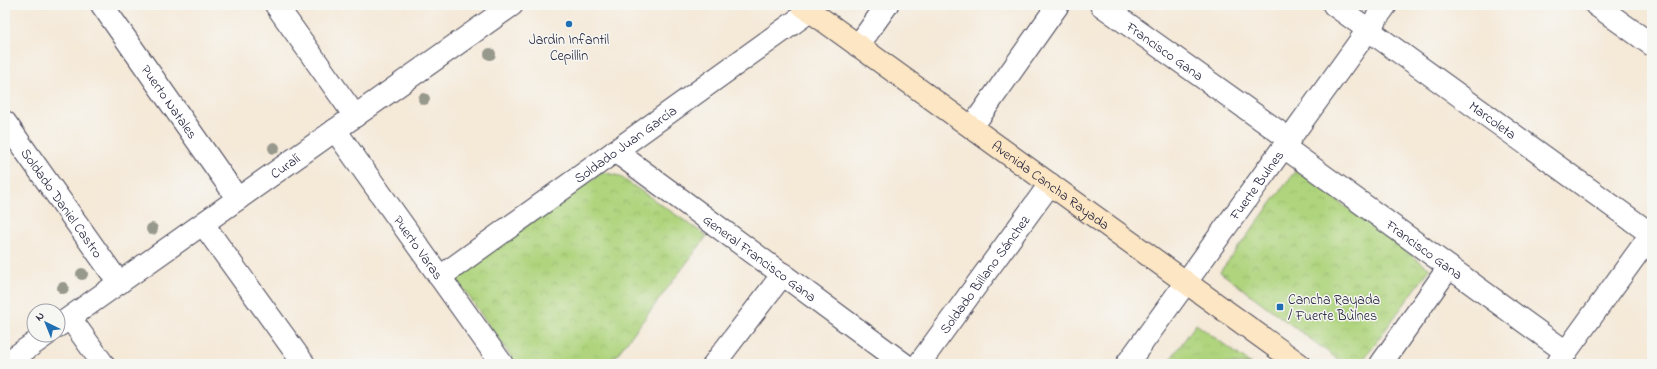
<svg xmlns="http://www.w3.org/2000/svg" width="1657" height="369" font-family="'Indie Flower',sans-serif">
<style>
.park{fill:url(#park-crowns);stroke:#687b5c}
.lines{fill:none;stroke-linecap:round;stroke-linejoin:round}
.street-casing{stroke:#424053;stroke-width:24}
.secondary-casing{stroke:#424053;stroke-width:24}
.street{stroke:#fff;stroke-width:22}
.secondary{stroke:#fce6c4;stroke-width:22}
.tree{fill:#98998d}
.poi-dot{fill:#1f6fb2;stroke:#f6f6f2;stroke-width:1.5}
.labels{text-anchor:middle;stroke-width:3;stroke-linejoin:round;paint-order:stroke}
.poi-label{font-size:14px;fill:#22223b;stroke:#f6f6f2}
.street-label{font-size:14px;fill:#22223b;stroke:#f6f6f2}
</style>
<defs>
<pattern id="park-crowns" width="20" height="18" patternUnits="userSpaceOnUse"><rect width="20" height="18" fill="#afd47d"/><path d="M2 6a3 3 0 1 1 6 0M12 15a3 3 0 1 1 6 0" fill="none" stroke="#96b66d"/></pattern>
</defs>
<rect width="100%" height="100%" fill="#f6f6f2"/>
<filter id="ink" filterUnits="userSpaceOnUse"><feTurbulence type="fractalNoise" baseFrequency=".025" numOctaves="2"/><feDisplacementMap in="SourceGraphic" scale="8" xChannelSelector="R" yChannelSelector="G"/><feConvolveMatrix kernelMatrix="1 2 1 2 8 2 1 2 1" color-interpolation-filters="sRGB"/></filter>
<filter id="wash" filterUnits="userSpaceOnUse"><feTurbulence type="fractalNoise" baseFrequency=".012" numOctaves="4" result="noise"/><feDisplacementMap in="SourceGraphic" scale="16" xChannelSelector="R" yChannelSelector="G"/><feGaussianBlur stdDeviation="0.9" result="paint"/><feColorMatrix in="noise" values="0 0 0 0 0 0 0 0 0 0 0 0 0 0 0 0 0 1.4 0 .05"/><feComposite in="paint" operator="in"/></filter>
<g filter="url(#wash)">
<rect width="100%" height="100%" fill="#f5e9d8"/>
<g class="park">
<path d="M1296,170L1430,269L1360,364H1344L1220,272Z"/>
<path d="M603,172L619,176L707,236L610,364H516L455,277Z"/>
<path d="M1196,324L1251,364H1167Z"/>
</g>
</g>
<g filter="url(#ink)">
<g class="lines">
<defs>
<g id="street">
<path id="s1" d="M102,5L238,199"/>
<path d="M276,5L355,116"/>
<path id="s2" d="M1101,5L1289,139"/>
<path id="s3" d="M1334,5L1651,234"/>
<path d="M1596,5L1652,45"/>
<path d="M858,46L887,5"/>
<path id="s4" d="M5,122L119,283"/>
<path d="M972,127L1058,5"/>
<path id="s5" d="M335,130L502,364"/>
<path id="s6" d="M1284,147L1566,352"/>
<path id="s7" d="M615,151L904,364"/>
<path d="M203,224L304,364"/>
<path id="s8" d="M440,277L810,11"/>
<path d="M70,318L103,364"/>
<path id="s9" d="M58,326L512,5"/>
<path d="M1558,363L1652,233"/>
<path d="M5,364L46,335"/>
<path d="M714,364L783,274"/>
<path id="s10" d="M919,364L1050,184"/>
<path id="s11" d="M1127,364L1386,5"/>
<path d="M1381,364L1449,267"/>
</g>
<g id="secondary">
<path id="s12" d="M802,5L1299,364"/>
</g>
</defs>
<use href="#street" class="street-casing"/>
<use href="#secondary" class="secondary-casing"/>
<use href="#street" class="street"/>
<use href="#secondary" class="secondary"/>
</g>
<g class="tree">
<circle cx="490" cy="54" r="6"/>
<circle cx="424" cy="99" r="6"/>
<circle cx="274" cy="148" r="6"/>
<circle cx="152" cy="229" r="6"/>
<circle cx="82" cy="274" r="6"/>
<circle cx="63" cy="288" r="6"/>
</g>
</g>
<g class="poi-dot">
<circle cx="569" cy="24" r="4"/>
<rect x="1276" y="303" width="8" height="8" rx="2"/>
</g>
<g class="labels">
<g class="poi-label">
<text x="569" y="44">Jardin Infantil<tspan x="569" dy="16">Cepillin</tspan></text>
<text x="1288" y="304" text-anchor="start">Cancha Rayada<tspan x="1288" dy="16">/ Fuerte Bulnes</tspan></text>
</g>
<g class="street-label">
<text dy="5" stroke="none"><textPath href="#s2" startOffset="79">Francisco Gana</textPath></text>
<text dy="5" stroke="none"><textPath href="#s1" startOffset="118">Puerto Natales</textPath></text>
<text dy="5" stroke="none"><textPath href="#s3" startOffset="196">Marcoleta</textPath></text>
<text dy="5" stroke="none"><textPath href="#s8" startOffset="228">Soldado Juan García</textPath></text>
<text dy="5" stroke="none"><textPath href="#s9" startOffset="278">Curalí</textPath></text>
<text dy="5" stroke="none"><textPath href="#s12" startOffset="307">Avenida Cancha Rayada</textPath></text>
<text dy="5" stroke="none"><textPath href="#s11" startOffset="221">Fuerte Bulnes</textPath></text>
<text dy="5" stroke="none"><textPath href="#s4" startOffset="99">Soldado Daniel Castro</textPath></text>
<text dy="5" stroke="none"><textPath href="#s5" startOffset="144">Puerto Varas</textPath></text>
<text dy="5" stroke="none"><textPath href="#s6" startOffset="174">Francisco Gana</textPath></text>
<text dy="5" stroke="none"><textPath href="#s7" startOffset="180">General Francisco Gana</textPath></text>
<text dy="5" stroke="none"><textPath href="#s10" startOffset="111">Soldado Billano Sánchez</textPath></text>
</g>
</g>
<rect width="1657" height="369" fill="none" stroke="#f6f6f2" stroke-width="20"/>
<g transform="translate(46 323) rotate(317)"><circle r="19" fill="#f6f6f2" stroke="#a1a1a9"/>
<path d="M0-3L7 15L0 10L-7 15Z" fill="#1f6fb2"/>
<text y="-6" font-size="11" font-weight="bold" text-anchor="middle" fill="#22223b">N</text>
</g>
</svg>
